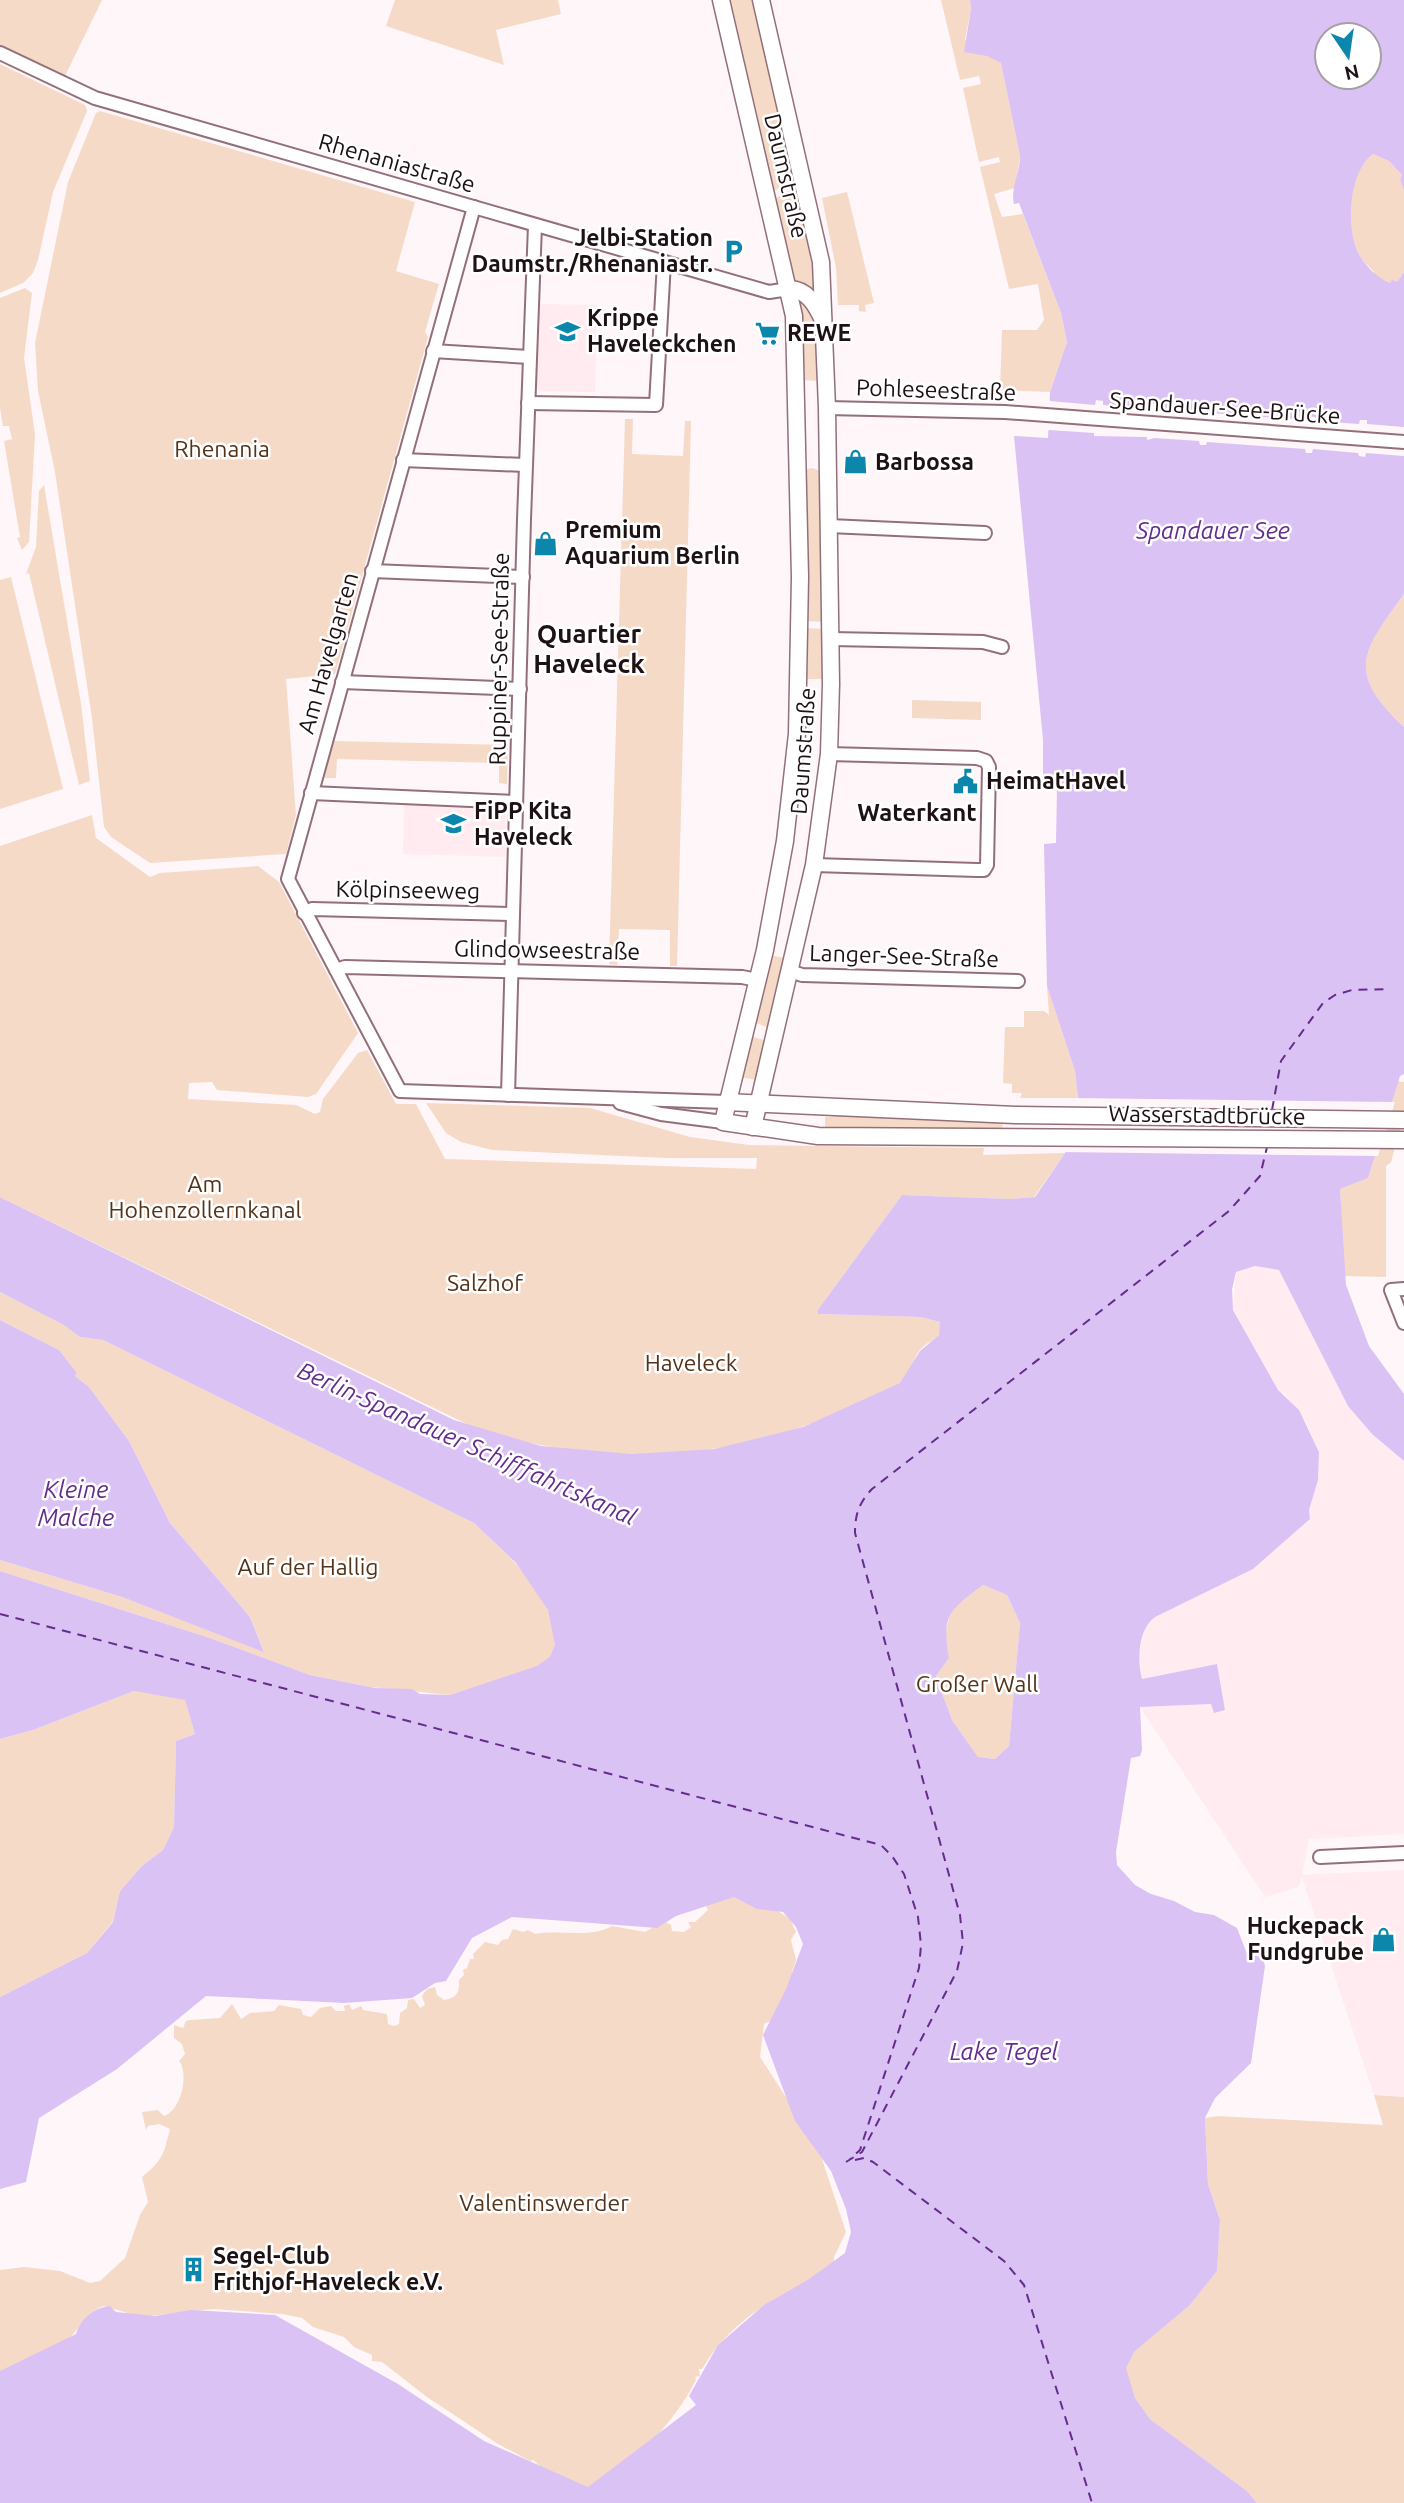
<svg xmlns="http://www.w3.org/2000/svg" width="1404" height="2503" font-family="Ubuntu,sans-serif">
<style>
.built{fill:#ffebf0}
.green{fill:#f6dac8}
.water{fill:#dbc2f5;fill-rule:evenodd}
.pier{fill:#fef6f8}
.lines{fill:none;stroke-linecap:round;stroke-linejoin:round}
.ferry{stroke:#642c8d;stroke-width:2;stroke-dasharray:9 7;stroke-linecap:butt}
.minor-casing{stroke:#937079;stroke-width:16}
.major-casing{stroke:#937079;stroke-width:19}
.minor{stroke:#fff;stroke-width:12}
.major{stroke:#fff;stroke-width:16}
.labels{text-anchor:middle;stroke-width:5;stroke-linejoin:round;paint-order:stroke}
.street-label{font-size:23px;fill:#1e1114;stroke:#fff}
.poi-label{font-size:23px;font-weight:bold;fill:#1e1114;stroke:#fff;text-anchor:start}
.park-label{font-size:23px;fill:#55331a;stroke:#fff}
.water-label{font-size:24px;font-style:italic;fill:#642c8d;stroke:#fff}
.neighbourhood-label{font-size:24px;font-weight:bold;fill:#1e1114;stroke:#fff}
.quarter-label{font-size:26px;font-weight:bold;fill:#1e1114;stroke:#fff}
</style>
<rect width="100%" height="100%" fill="#fef6f8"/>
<g class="built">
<path d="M538,304L597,305L595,392L540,391L536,387Z"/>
<path d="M404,803L506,805L505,857L403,854Z"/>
<path d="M1255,1266L1279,1270L1348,1406L1372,1434L1404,1461V1834L1309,1839L1302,1875L1404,1870V2097L1374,2095L1302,1877L1298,1887L1265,1897L1140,1707L1211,1704L1225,1710L1217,1664L1142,1679L1139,1654L1145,1627L1155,1617L1253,1569L1310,1519L1309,1510L1318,1480L1319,1451L1305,1421L1285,1394L1278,1390L1233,1308L1236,1272Z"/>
</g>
<g class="green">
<path d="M0,0H102L64,78L0,46Z"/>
<path d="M395,0H558L561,14L496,30L504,65L386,26Z"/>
<path d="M727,0H756L798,178L772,192Z"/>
<path d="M941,0H970L971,9L965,40L1001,63L1020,156L1015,188L994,194L1002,217L1023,214L1061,313L1067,342L1050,392L1000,390L1002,330H1037L1044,320L1038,284L1009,289L980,167L1000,162L999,157L979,162L963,88L981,84L979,76L960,80Z"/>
<path d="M0,64L85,105L87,111L53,192L38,260L33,273L23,283L0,293Z"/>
<path d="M100,111L415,202L396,271L439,284L425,332L428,337L335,674L286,679L296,815L286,854L150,863L111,837L104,827L92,718L55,472L38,391L35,343L68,182L96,113Z"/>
<path d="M1373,154L1389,161L1402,175L1400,179L1404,191V272L1397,282L1390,283L1372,274L1374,272C1369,266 1362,261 1359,254C1345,227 1347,173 1373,154Z"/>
<path d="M800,185L813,247L817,300L793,278L774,199Z"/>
<path d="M847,192L874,303L865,305L866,312L859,311V305H838L836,268L822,198Z"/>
<path d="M25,288L32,293L24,358L35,434L29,542L22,550L17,538L20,537L4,441L12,439L9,426H3L0,408V298Z"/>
<path d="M800,298L815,312L820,381L801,380Z"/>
<path d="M625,419H633L632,454L683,456L685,421H691L677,966H670V930L619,929L617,965L609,964Z"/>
<path d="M812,468L821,471L826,622L803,621L802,470Z"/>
<path d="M44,485L81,704L90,781L79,785L29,573L26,574L36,547L39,491Z"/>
<path d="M11,577L63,789L0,809V580Z"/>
<path d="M1404,594V727C1346,672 1361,653 1404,594Z"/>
<path d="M803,628L826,629L823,679H804Z"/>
<path d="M912,700L981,702V720L912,718Z"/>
<path d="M334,741L508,745L507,784L499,783V763L337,759L336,778H324Z"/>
<path d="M92,815L96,838L150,877L160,873L258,866L279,882L358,1033L316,1094L308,1097L217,1090L212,1082L189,1083L188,1099L296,1105L315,1114L320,1112L323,1099L358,1053L367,1050L396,1104H416L445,1159L756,1169L757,1158H666L492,1150L461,1142L446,1133L426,1103L590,1108L690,1137L749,1145L984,1148L983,1155L1065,1153L1034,1197L1011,1199L902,1195L817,1311L818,1314L920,1317L940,1322L942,1330C937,1340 926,1342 919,1351C912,1361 910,1375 900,1383C887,1393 867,1399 852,1406C735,1463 602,1467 479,1430L0,1197V846Z"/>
<path d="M770,955L788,959L770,1028L753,1022Z"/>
<path d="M1047,986L1075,1071L1078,1098H1020L1022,1093H1012V1084L1003,1083L1005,1027H1024V1011H1044L1049,1015Z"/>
<path d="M750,1036L767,1041L759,1080L738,1077Z"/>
<path d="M1398,1081L1404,1082V1114L1391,1162L1386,1166V1277L1344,1276L1340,1189L1368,1178Z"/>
<path d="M863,1114L1004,1120L1001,1132L825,1129V1117Z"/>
<path d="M0,1292L65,1325L80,1337L103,1340L474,1523C506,1554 556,1595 555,1643C555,1651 550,1656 550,1664L450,1695L370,1687L310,1675L210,1638L0,1571V1560L122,1597L264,1651L250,1617L170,1523L129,1441L89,1387L75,1376L77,1373L59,1350L0,1320Z"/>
<path d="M983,1585L1007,1595L1020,1623L1009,1746L995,1759L978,1757L952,1720L936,1676L949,1658L945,1635L951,1609Z"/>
<path d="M134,1691L185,1699L195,1734L176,1741L174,1827L163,1850L143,1865L120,1891L113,1921L87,1953L0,1997V1739L33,1730Z"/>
<path d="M701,1896C743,1897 755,1895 789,1918C793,1921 792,1927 796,1931L791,1940L796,1960L792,1972L794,1975L775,2019L764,2024L760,2057L818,2147L846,2232L834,2257V2267C783,2293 731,2318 702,2369H699L700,2376L695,2377L696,2380C672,2427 634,2460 593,2498L545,2470L533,2460L530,2461L498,2444L427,2397L382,2362L372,2361V2355L354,2347L344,2337L313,2327L302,2318L283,2314L213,2309L141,2317L104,2306C85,2312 80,2330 66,2341L0,2373V2270L24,2267L60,2271L90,2283L100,2281L125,2258L140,2215L148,2202L142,2177C162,2161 164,2154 170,2129L159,2124L148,2126L146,2130L142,2112L158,2110L164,2116C182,2110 189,2072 179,2061L185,2054L182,2044L174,2038V2025L183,2028L186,2021L190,2020L220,2018L232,2004L241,2019L250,2013L274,2011L279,2005L301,2009L303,2015L311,2017L320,2008L331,2006L336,2011H345L344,2006L349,2004L352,2010L361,2006L363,2010L387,2014L388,2024L394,2026L399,2024L400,2013L407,2008L408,2000L414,1999L420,2008L425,2005L422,1996L427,1989L435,1987L437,1995L444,2000C456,1999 460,1992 459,1980L464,1975L463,1970L467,1968L470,1959H474L473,1954L485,1942L498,1945L502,1940L508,1939L513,1929L523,1932L528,1930L535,1934C558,1929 590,1939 612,1926L645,1932L664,1921L671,1925L672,1931L684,1932L691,1927L688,1922H695L708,1910Z"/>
<path d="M1374,2095L1404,2097V2503H1257L1247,2491L1150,2419L1135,2398L1125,2368L1134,2352L1190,2305L1217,2271L1220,2220L1208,2184L1205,2118L1218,2116L1383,2125Z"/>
</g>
<g class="water">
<path d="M970,0H1404V191L1400,179L1402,175L1389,161L1373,154C1348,172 1345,231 1360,256C1368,269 1377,277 1390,283L1392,280L1397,282L1404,272V594C1361,653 1346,672 1404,727V1074L1400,1076L1368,1178L1340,1189L1346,1285L1369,1346L1404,1394V1461L1372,1434L1348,1406L1279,1270L1255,1266L1236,1272L1232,1289L1233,1310L1278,1390L1299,1410L1319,1452L1318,1480L1309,1510L1310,1519L1253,1569L1155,1617C1138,1629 1137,1660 1142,1679L1217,1664L1225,1710L1214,1713L1211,1704L1140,1707L1142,1750L1140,1756L1131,1758L1116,1852L1117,1865L1135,1885L1151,1894L1174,1901L1195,1912L1214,1915L1237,1928L1247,1954L1262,1957L1265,1966L1251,2063L1215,2098L1205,2118L1208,2184L1220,2220L1217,2271L1190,2305L1134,2352L1126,2368L1135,2398L1150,2419L1247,2491L1257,2503H0V2371L76,2334C81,2319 93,2308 110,2306L116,2312L155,2316L191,2310L275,2315L398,2384L484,2441L588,2487L696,2405L689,2396L718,2345L764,2305L809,2279L845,2253L851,2232L846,2209L831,2171L795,2121L763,2035L786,1989L803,1944L796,1927L783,1912L757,1909L734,1897L676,1916L657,1928L512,1917L472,1938L446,1981L435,1983L412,1998L344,2003L206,1996L117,2069L39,2118L26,2182L0,2189V1997L87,1953L113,1922L120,1891L143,1865L163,1850L174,1827L176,1741L195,1734L185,1700L134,1691L33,1730L0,1739V1571L210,1638L310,1675L375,1688L412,1689L420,1694L450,1695L537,1666L550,1657L555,1645L548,1610L516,1563L474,1523L103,1340L80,1337L64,1325L0,1292V1197L454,1420L541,1446L632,1454L714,1449L803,1427L900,1383L920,1351L939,1335L940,1322L920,1317L818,1314L817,1311L902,1195L1011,1199L1035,1197L1065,1153L1078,1098L1075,1071L1047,986L1044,844L1056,843L1057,787L1043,786V740L1014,436L1048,438L1050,392L1067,342L1061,313L1019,203L1014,204C1010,189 1020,173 1020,156L1001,63L987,56L964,52L971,9ZM1327,35H1369V77H1327ZM983,1585L1007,1595L1020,1623L1009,1746L995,1759L978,1757L952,1720L936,1676L949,1658C941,1614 950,1610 983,1585Z"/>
<path d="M0,1320L59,1350L77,1373L75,1376L89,1387L129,1441L170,1523L250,1617L264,1652L122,1597L0,1560Z"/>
</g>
<g class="pier">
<path d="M1047,397L1050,401L1095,405L1096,400L1103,401V405L1148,409L1149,404H1156L1157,409L1201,412L1202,407L1208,408L1209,413L1306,420L1307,416L1315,417V421L1359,424L1360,420H1367V424L1404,427V456L1366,453L1365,457L1359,456L1358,453L1313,449L1312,453H1306L1305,449L1207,442L1206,445H1200L1199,441L1154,438L1147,440V437L1094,436V433L1049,430L1044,434Z"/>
<path d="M1074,1098L1395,1102L1378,1156L1062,1152Z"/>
</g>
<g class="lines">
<g class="ferry">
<path d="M1272,1110L1281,1061L1323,1003L1335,995L1352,990L1390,989"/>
<path d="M0,1614L881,1845L892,1856L904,1874L918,1917L921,1945L919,1968L860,2150L850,2159"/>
<path d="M855,2160L864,2158L873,2162L1004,2261L1024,2285L1092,2503"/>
<path d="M846,2162L862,2152L957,1971L963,1943L960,1915L855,1533C855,1514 859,1503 872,1489L1229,1211L1260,1176L1267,1147"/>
</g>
<defs>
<g id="minor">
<path d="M0,53L95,98L769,292L789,289"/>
<path d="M474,207L288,879L400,1091L726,1102"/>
<path d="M433,351L529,357"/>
<path d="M528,403L656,405L664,262"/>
<path d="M827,408L1005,412L1404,442"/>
<path d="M403,460L525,465"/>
<path d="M829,526L985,533"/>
<path d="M372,571L523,577"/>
<path d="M831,639L983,642L1002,647"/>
<path d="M342,682L520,689"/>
<path d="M311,793L516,802"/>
<path d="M814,865L977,870H984L987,865L989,767L986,761L977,758L829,754"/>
<path d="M304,913L312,909L512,914"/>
<path d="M336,970L345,967L742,977L757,980"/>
<path d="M790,971L802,975L1018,981"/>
<path d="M508,1095L524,519L535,225"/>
<path d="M620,1103L661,1114L723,1122"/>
<path d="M1404,1289L1391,1290L1404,1323"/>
<path d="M1320,1857L1404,1853"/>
</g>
<g id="major">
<path d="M721,0L794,316L800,577L797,734L785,841L765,950L723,1122L818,1136L1404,1140"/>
<path d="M789,289C807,289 816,305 823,320"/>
<path d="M726,1102L1015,1115L1404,1120"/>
<path d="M753,1127L814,865L829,754L831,684L827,408L821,262L761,0"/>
</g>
</defs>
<use href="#minor" class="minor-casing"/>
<use href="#major" class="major-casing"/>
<use href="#minor" class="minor"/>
<use href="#major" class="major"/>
</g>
<defs>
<symbol id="parking-bare" viewBox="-9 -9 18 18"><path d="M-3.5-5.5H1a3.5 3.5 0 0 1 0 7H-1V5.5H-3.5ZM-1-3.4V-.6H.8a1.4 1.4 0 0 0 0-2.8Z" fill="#0c86aa" stroke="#fff" stroke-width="2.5" paint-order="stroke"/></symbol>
<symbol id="school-bare" viewBox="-9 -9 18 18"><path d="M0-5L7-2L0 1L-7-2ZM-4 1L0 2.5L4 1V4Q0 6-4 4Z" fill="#0c86aa" stroke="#fff" stroke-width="2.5" paint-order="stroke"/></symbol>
<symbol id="supermarket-bare" viewBox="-9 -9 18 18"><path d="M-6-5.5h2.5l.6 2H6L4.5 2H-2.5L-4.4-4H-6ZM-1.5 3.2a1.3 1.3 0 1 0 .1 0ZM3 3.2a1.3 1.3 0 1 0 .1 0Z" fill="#0c86aa" stroke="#fff" stroke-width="2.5" paint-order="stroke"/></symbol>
<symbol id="shop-bare" viewBox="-9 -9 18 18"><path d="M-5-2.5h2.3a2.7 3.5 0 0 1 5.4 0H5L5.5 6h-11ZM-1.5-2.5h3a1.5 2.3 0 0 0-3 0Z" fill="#0c86aa" stroke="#fff" stroke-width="2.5" paint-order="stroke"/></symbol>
<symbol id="civic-bare" viewBox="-9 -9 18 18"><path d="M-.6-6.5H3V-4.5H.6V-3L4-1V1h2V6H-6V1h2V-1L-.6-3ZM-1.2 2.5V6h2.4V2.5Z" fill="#0c86aa" stroke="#fff" stroke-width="2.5" paint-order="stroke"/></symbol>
<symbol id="building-bare" viewBox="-9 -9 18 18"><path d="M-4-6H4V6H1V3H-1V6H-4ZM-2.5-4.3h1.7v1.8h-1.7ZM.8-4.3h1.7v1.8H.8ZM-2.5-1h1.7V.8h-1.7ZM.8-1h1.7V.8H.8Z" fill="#0c86aa" stroke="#fff" stroke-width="2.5" paint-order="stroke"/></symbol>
</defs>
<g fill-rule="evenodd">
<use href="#parking-bare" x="716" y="234" width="35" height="35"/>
<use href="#school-bare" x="550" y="314" width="35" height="35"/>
<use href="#supermarket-bare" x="750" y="316" width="35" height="35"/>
<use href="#shop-bare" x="838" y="444" width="35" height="35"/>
<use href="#shop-bare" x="528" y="526" width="35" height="35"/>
<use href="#civic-bare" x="948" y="764" width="35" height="35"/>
<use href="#school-bare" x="436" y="806" width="35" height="35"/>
<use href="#shop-bare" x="1366" y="1922" width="35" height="35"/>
<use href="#building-bare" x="176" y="2252" width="35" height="35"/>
</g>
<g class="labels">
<g class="street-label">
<text transform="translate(397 163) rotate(16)" y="8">Rhenaniastraße</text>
<text transform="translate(786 176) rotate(77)" y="8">Daumstraße</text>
<text transform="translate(936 390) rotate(2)" y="8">Pohleseestraße</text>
<text transform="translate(1225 408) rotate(4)" y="8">Spandauer-See-Brücke</text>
<text transform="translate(328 653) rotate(-74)" y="8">Am Havelgarten</text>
<text transform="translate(499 659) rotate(-89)" y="8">Ruppiner-See-Straße</text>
<text transform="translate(803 751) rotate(-86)" y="8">Daumstraße</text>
<text transform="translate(408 890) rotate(1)" y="8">Kölpinseeweg</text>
<text transform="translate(547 950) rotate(1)" y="8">Glindowseestraße</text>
<text transform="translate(904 956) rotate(2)" y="8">Langer-See-Straße</text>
<text transform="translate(1207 1115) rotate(1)" y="8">Wasserstadtbrücke</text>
</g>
<g class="poi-label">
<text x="713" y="246" text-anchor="end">Jelbi-Station<tspan x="713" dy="26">Daumstr./Rhenaniastr.</tspan></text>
<text x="587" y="326">Krippe<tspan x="587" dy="26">Haveleckchen</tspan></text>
<text x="787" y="341">REWE</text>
<text x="875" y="470">Barbossa</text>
<text x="565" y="538">Premium<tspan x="565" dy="26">Aquarium Berlin</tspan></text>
<text x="986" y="789">HeimatHavel</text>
<text x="474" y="819">FiPP Kita<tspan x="474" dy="26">Haveleck</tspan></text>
<text x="1364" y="1934" text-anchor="end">Huckepack<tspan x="1364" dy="26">Fundgrube</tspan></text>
<text x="213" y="2264">Segel-Club<tspan x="213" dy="26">Frithjof-Haveleck e.V.</tspan></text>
</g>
<g class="park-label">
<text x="222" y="457">Rhenania</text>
<text x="205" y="1192">Am<tspan x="205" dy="26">Hohenzollernkanal</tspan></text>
<text x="485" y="1291">Salzhof</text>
<text x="691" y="1371">Haveleck</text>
<text x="308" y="1575">Auf der Hallig</text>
<text x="977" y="1692">Großer Wall</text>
<text x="544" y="2211">Valentinswerder</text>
</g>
<g class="water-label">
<text x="1213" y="539">Spandauer See</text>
<text transform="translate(467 1444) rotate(24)" y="8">Berlin-Spandauer Schifffahrtskanal</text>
<text x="76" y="1498">Kleine<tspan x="76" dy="28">Malche</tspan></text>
<text x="1004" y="2060">Lake Tegel</text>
</g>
<g class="neighbourhood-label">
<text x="917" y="821">Waterkant</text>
</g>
<g class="quarter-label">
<text x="589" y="643">Quartier<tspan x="589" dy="30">Haveleck</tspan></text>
</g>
</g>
<g transform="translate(1348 56) rotate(167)"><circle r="33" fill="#ffffff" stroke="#a5a0a1" stroke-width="2"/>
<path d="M0-5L12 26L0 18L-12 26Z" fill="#0c86aa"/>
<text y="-10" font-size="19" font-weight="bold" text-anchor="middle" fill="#1e1114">N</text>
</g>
</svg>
